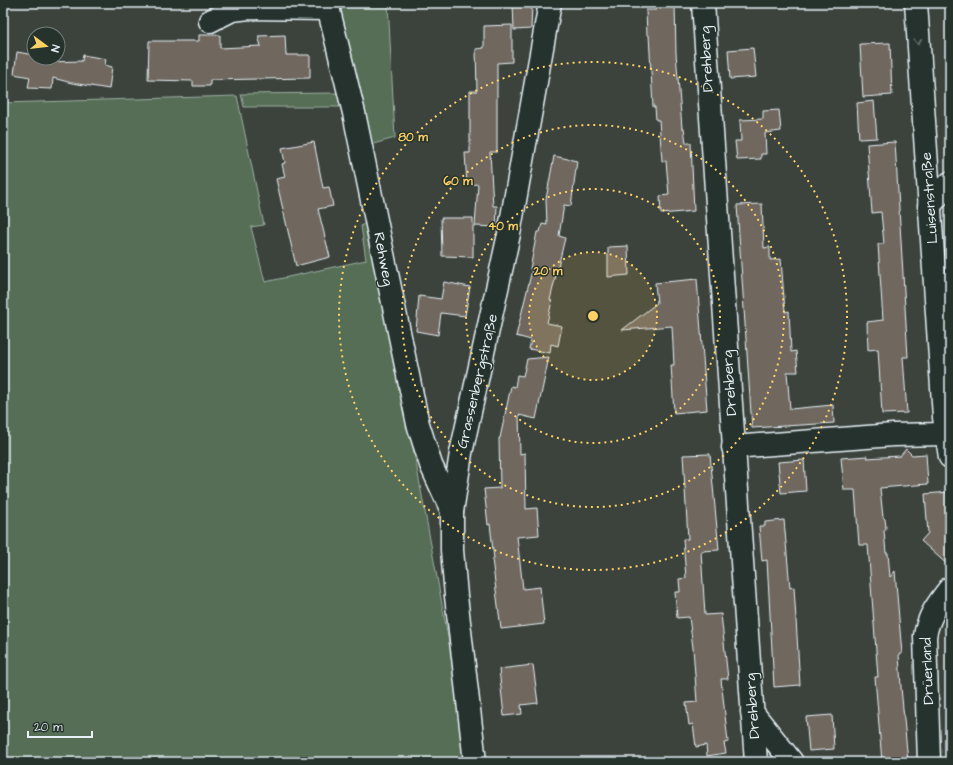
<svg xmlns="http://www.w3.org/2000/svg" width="953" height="765" font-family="'Architects Daughter',sans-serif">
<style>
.green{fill:#546e55;stroke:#9eb0a6}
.building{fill:#70685f;stroke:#e8f1f8}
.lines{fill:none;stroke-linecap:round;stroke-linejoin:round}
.minor-casing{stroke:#e8f1f8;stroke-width:25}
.minor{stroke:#26332d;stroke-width:22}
.oneway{stroke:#6a7674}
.ring{fill:none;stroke:#ffd166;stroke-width:2;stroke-dasharray:2 4}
.labels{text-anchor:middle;stroke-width:3;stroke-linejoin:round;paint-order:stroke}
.street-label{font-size:15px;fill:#e8f1f8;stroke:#26332d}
.centre{fill:#ffd166;stroke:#26332d;stroke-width:2}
.ring-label{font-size:12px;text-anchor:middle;font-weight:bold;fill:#ffd166;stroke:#26332d;stroke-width:3;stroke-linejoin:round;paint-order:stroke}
</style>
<rect width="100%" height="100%" fill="#3c433c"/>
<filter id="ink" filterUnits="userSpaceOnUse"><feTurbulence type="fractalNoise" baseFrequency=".025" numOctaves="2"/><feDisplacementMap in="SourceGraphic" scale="8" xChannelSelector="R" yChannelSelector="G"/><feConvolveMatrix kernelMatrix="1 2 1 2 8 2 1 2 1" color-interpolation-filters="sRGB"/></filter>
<g filter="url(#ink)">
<g class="green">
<path d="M334,3H388L395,138L366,146Z"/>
<path d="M340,93L344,107H244L241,94Z"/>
<path d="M237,96L264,225L251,227L265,282L366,260L361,226L369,219L378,257L471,762H3V103Z"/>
</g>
<g class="building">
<path d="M513,3H532L531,29L514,30Z"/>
<path d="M656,3H675L676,53L682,128H684L686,143H691L694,211L661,214L660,196L669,195L666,161H662L659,120H656L655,107H653L649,35H647L646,10H656Z"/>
<path d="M512,25V62L497,63V152H490L493,206H497L496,227L475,226L478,184L467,185L465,153H470V91H477L476,49L484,48V26Z"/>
<path d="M199,35H220V48L261,46L258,36L285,35L286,55H310V78L210,80V86H193V81L148,80L149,41H199Z"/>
<path d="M890,43L892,95L863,97L860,44Z"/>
<path d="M753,48L756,77L730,79L728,50Z"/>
<path d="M17,52L34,55V58H49V62L82,61L83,55L106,59L105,65L112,67L109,89L72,83L53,78L52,89L28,88L30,77L14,74Z"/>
<path d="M874,101L877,138L859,139L857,103Z"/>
<path d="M779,110L781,131L765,133L766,154H761V159L737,160L735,141H741L740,120L763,119V111Z"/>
<path d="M314,142L323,188L329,187L333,206L318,209L330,257L296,266L276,179L285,177L282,164L285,163L282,148Z"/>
<path d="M895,142L908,357H903L907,413L882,414L878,349L868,350L867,322L883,320L878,244H884L881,212L872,213L867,144Z"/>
<path d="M554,156L577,161L571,206L564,205L559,236L565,238L550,300L552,301L547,323L562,326L558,346L551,344L550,353L529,349L531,340L516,336L532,270L530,269L537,232H540L542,224L547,225L546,199Z"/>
<path d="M762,204L764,248L770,247V260L781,259L785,312L789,311L791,352L796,351L798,372H787L790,409L833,405L834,423L752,428L737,205Z"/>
<path d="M441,218H473V257L442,256Z"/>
<path d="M628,246L629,275L608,277V247Z"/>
<path d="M697,279L707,410L674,413L671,365H674L672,326L622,330L657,303L655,283Z"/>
<path d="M444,282L470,287L465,316L441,313L438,335L416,331L419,296L441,299Z"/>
<path d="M549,357L536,419L519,415L520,454L525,453L526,509L537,508L539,535L517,537L523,589L540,587L544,624L501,629L492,559H494L490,524L488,525L484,489L500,488L499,438H500L511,386L515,387L517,375L523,376L527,359Z"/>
<path d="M906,449L912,455L926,454L928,484L880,488L883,517L885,519L886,528L884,531L886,553H888L890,577L895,571L902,654H899L901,687L908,762H882L875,677H878L868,545H859L855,490H844L841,458L867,456V458L900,456Z"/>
<path d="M710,454L719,550L701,551L705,615L721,614L728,679H721L728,742L724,743L726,753L707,756L706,745L696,747L693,724L689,725L686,703L697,702L693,648L689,617L677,618L675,592H680L679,579L686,578L683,539H688L683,455Z"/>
<path d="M804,460L806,491L781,493L778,462Z"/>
<path d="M950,492V567L921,541L928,533L925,494Z"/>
<path d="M784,520L790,588L794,587L800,685L774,687L767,560L762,561L759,526H765V522Z"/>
<path d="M533,665L538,703L521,705L522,714L504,716L499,669Z"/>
<path d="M832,715L834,749L809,751L806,717Z"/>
</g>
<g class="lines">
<defs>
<g id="minor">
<path d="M327,3L354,113L418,424L431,465L452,511"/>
<path d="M703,3L756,762"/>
<path d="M916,3L944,417L950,457"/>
<path d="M210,21L232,10L249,8L329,9"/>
<path d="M929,206L950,183"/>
<path d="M733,447L893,435L946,434"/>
<path d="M752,712L792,762"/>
<path d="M475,762L456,596L452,550V512L461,453L509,234L550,3"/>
<path d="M929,762L925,636C928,617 938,603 950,588"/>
</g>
</defs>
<use href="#minor" class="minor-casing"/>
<use href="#minor" class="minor"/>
</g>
<defs><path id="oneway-chevron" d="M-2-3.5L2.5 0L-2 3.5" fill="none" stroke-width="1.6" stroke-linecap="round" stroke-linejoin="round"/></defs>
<use class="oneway" href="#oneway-chevron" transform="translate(918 42) rotate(87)"/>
</g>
<circle cx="593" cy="316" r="64" fill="#ffd166" fill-opacity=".12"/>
<g class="ring">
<circle cx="593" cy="316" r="64"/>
<circle cx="593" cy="316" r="127"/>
<circle cx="593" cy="316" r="191"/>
<circle cx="593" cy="316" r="254"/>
</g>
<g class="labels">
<g class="street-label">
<text transform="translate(706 59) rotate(-93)" y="5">Drehberg</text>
<text transform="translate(929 198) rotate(-94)" y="5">Luisenstraße</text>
<text transform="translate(384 259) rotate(79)" y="5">Rehweg</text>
<text transform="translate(477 381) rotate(-77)" y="5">Grassenbergstraße</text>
<text transform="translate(729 383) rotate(-94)" y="5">Drehberg</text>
<text transform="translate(927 671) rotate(-92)" y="5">Drüerland</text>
<text transform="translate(752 706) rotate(-94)" y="5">Drehberg</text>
</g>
</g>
<circle cx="593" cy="316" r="6" class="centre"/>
<g class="ring-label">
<text x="413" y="141">80 m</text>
<text x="458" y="185">60 m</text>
<text x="503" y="230">40 m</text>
<text x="548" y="275">20 m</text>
</g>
<rect width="953" height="765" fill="none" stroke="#26332d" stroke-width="16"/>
<rect x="8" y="8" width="937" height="749" fill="none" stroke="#e8f1f8" stroke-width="1.5" filter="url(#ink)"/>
<g transform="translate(46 46) rotate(105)"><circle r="19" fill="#26332d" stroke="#747f7e"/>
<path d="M0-3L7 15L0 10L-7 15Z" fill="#ffd166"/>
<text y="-6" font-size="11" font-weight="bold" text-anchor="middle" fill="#e8f1f8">N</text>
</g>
<path d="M28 731v6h64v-6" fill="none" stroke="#e8f1f8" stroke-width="2"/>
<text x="34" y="731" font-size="12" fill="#e8f1f8" stroke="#26332d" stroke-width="3" paint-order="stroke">20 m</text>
</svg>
